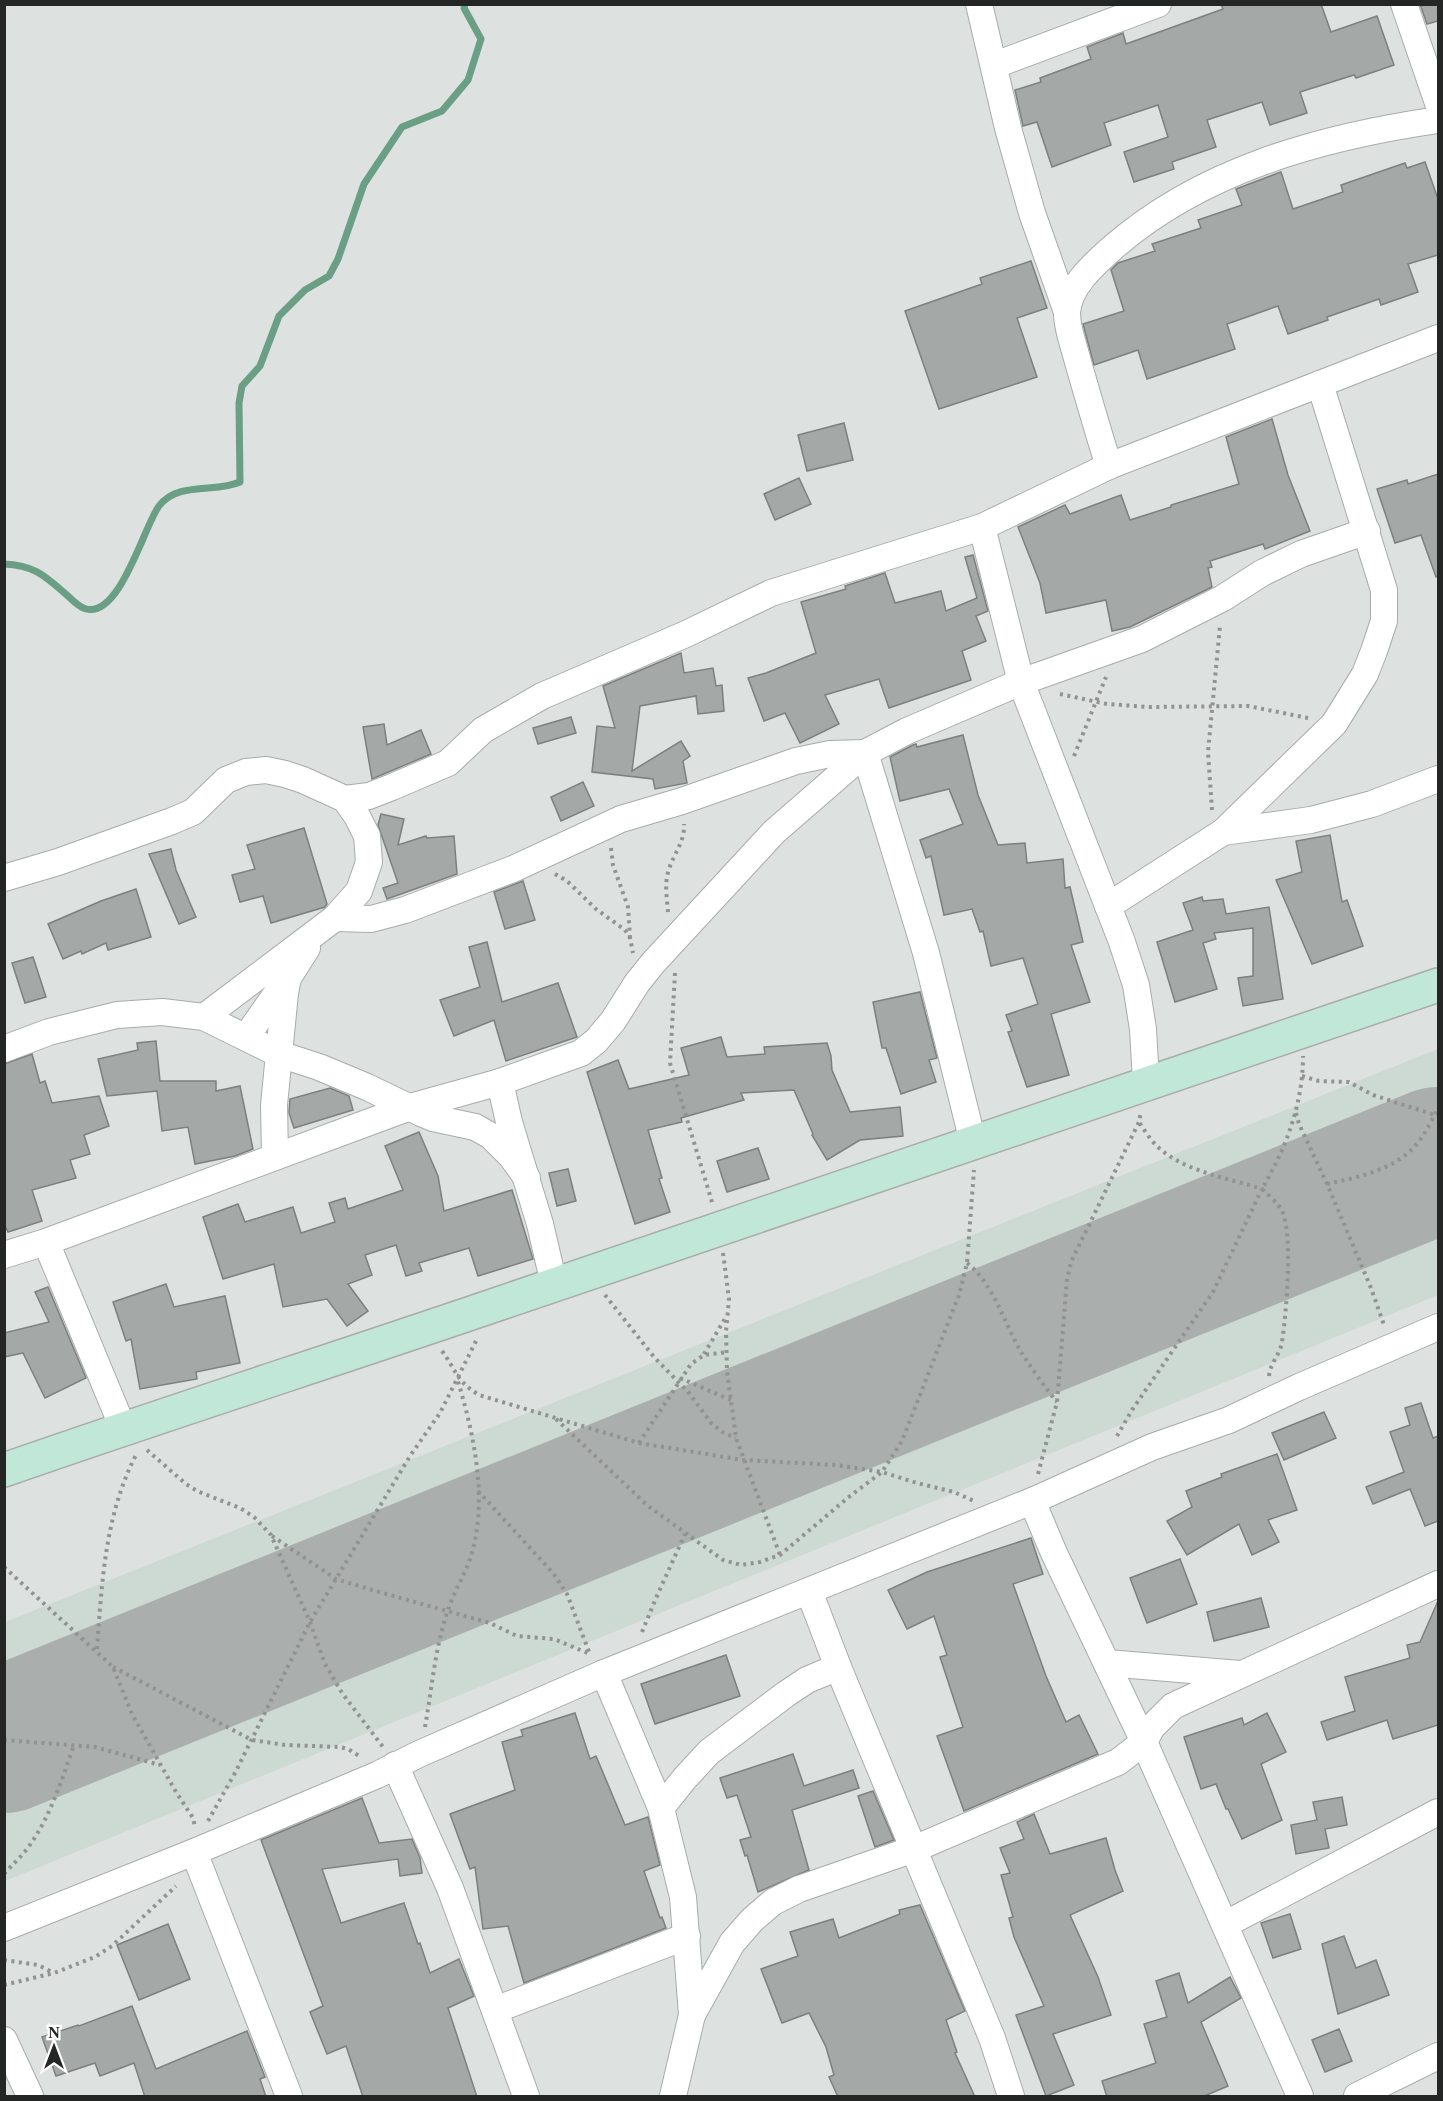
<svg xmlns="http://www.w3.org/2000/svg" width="1443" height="2101" font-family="Georgia,serif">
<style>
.built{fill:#cdd9d3}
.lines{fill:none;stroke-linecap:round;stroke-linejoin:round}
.stream{stroke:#6a9f85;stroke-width:7}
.runway{stroke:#aaaeac;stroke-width:146}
.building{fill:#a4a8a6;stroke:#7c807e;stroke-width:1.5}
.street-casing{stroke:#a8aca9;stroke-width:28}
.secondary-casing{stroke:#a8aca9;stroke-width:36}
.path{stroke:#909392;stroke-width:4;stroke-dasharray:3 4.5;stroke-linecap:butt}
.street{stroke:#fff;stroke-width:26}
.secondary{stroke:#c0e7d8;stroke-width:33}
</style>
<rect width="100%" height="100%" fill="#dde1df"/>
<path class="built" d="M1438,1049V1295L5,1881V1622Z"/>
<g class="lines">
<path class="stream" d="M4,564C35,565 46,577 68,596C73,601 79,607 86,609C120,618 144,526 159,506C178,481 216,493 240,482L239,403L242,386L260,366L279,316L305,290L329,276L338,259L364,184L402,127L442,111L468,80L481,39L464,8L465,4"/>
<path class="runway" d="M4,1740L1438,1160"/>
</g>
<g class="building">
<path d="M1221,4H1321L1331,32L1377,16L1394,65L1356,78L1354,75L1300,92L1307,113L1270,125L1262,102L1207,120L1216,147L1172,162L1174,169L1134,182L1124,152L1168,137L1158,105L1104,123L1111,145L1052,167L1037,122L1023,126L1015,90L1041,82L1040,78L1091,59L1087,47L1123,33L1126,44L1223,9Z"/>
<path d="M1420,4H1438V21L1427,24Z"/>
<path d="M1425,162L1438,199V255L1408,264L1418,292L1381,305L1379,299L1327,317L1328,320L1288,334L1278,306L1227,324L1235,349L1147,379L1138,350L1094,365L1083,324L1124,311L1111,270L1118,263L1155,251L1152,244L1201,228L1198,220L1242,205L1236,189L1281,172L1293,209L1343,192L1341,185L1405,163L1407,168Z"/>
<path d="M1031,261L1047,308L1017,318L1037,377L939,409L905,311L982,284L980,278Z"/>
<path d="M1272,419L1288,475L1310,531L1265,549L1263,544L1210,561L1212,567L1208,568L1212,587L1130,627L1112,631L1106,600L1046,613L1040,583L1018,527L1065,505L1070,514L1121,495L1130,520L1171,507V505L1239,484L1226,437Z"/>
<path d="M844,423L853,460L807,471L798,435Z"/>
<path d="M1438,474V576L1436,577L1421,535L1395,543L1377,489L1407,480L1408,484Z"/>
<path d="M799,478L811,504L775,520L764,494Z"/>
<path d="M973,555L988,611L976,616L986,641L962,651L971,680L889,708L879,679L825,695L839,724L800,743L785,713L764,721L748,678L766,673L816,653L801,602L846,589L845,586L885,573L895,603L941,591L946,611L977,598L965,557Z"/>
<path d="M681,653L684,673L713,668L716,686L722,685L724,711L698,714L696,696L640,706L632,771L681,741L690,756L683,761L687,783L655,789L653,779L592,772L597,726L615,728L603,686Z"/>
<path d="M571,717L576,733L538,744L533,728Z"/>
<path d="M384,724L387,745L421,730L431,754L372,779L363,727Z"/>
<path d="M963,735L978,795L998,845L1025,843L1027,863L1063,859L1065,888L1070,887L1083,942L1071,945L1090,1002L1051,1014L1069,1075L1027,1087L1008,1032L1012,1031L1006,1015L1038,1004L1023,958L991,966L983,931L980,932L972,909L944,915L931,856L926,858L920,840L963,824L949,789L900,801L890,757L913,745L916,744L917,747Z"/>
<path d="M583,782L594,806L561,821L551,797Z"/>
<path d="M381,814L404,819L398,845L426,836L427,838L454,836L457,874L387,899L383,888L398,883L378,825Z"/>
<path d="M304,828L327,904L325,907L271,923L263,896L240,902L232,875L255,869L247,845Z"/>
<path d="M1330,835L1342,902L1347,900L1363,946L1312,964L1276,880L1302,872L1296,841Z"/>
<path d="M171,849L176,870L196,917L179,924L149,854Z"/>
<path d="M523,881L535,920L505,929L494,892Z"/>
<path d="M136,889L151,937L108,950L106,943L82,954L81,951L63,959L48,924L101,901Z"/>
<path d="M1202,897L1203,901L1223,899L1226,914L1269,907L1283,999L1243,1006L1238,978L1253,976V928L1214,933L1216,939L1203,943L1217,989L1175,1002L1157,942L1193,930L1183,903Z"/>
<path d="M487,942L502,1002L558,983L577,1037L506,1061L494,1020L454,1036L440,1000L480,987L469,947Z"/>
<path d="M33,957L46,997L25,1003L12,963Z"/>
<path d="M920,992L937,1058L929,1060L936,1082L901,1094L886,1048H882L873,1002Z"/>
<path d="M721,1037L727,1057L765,1054L764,1047L827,1043L831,1056L832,1070L850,1112L900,1107L903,1136L860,1140L827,1160L812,1135L813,1134L794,1090L741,1093L744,1100L681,1118L682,1122L648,1130L662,1178L659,1179L670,1212L635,1224L587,1072L618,1060L629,1089L689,1075L681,1048Z"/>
<path d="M156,1041L160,1081H216V1091L240,1086L253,1149L235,1156L195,1164L188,1127L162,1131L157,1091L107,1096L98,1059L138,1050L137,1043Z"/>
<path d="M32,1054L40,1083L45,1081L52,1103L99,1096L109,1126L84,1135L90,1154L70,1160L76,1178L32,1190L42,1221L8,1232L4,1224V1064Z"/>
<path d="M330,1088L349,1096L353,1110L294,1128L289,1113L290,1099Z"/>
<path d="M419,1132L438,1176L444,1211L512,1190L533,1259L478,1276L469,1248L419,1263L422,1271L406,1276L396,1245L365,1255L372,1275L348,1284L368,1311L347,1326L327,1299L283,1307L274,1264L223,1279L203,1217L238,1204L245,1222L293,1207L301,1233L335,1222L329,1203L345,1198L348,1209L403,1190L385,1146Z"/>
<path d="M758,1148L769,1179L727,1192L717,1161Z"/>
<path d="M568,1169L576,1201L557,1206L549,1173Z"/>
<path d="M166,1284L174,1307L225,1296L240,1363L196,1372L197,1379L140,1389L131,1339L126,1341L113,1302Z"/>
<path d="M48,1287L86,1378L45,1398L23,1353L4,1357V1333L49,1322L35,1292Z"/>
<path d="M1421,1403L1433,1438L1438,1436V1521L1425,1526L1410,1489L1373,1504L1366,1487L1404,1472L1390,1432L1410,1425L1405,1408Z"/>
<path d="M1324,1412L1336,1438L1284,1460L1272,1433Z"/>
<path d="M1277,1454L1297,1510L1268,1520L1279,1542L1252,1555L1239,1524L1187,1555L1167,1521L1192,1507L1186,1491L1222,1477L1221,1474Z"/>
<path d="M1031,1538L1043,1574L1013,1584L1046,1676L1066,1722L1079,1715L1098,1754L964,1811L937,1736L963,1727L940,1657L947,1655L934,1616L907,1629L888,1590L927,1572Z"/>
<path d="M1180,1559L1197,1604L1147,1623L1130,1578Z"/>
<path d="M1261,1598L1269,1627L1214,1641L1207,1612Z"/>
<path d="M1438,1601V1725L1393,1739L1387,1720L1327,1740L1321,1722L1355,1711L1345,1677L1410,1658L1407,1645L1420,1642Z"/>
<path d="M726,1655L740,1696L655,1724L641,1684Z"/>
<path d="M575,1713L590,1759L596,1756L625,1825L648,1817L660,1865L644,1871L660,1918L662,1917L666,1928L524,1983L508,1926L483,1929L475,1867L470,1869L450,1814L515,1790L502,1742L523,1736L521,1730Z"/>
<path d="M1267,1713L1286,1752L1261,1764L1282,1820L1242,1839L1228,1809H1226L1216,1784L1201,1789L1184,1737L1242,1718L1244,1725Z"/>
<path d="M793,1754L804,1786L853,1770L859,1788L792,1810L809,1870L758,1892L747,1855L745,1856L740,1840L751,1837L737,1795L727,1798L720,1778Z"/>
<path d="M873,1791L894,1840L875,1847L858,1796Z"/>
<path d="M1342,1797L1347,1825L1325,1829L1329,1848L1296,1854L1291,1825L1317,1820L1313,1802Z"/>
<path d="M362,1798L379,1843L412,1839L420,1858L422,1873L400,1876L398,1859L322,1869L341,1923L404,1903L418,1944L420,1943L430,1973L459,1959L474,1996L448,2008L477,2097H363L346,2046L327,2054L310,2012L323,2006L261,1840Z"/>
<path d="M1034,1814L1050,1854L1106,1838L1115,1870L1123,1891L1070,1915L1098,1977L1111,2015L1053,2034L1074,2085L1046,2096L1016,2015L1044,2006L1014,1937L1009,1918L1013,1917L1001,1875L1010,1873L1000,1848L1024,1839L1017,1822Z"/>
<path d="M920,1905L965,2011L946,2020L957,2052L955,2053L975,2097H838L829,2077L834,2075L826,2047L809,2013L782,2023L761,1969L798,1956L790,1932L833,1919L839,1938L900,1914L899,1910Z"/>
<path d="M1290,1914L1301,1949L1273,1958L1261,1923Z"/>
<path d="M168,1924L190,1979L139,2000L117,1945Z"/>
<path d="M1344,1936L1356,1968L1376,1960L1389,1995L1338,2014L1322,1944Z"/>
<path d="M1179,1973L1188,2003L1230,1977L1241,1998L1201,2022L1228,2086L1202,2097H1107L1102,2081L1156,2063L1144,2024L1167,2017L1156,1981Z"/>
<path d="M132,2006L156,2069L247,2031L265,2077L260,2079L266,2097H145L134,2063L100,2076L95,2063L56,2076L42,2037L78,2025L79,2026Z"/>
<path d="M1339,2029L1352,2061L1325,2072L1312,2040Z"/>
</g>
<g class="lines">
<defs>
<g id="street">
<path d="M979,4L1008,128L1032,213L1067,312"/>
<path d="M1404,4L1438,103"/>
<path d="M995,65L1158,4"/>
<path d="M1109,466C1098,432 1088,397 1078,362C1074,346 1067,329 1067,313C1068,288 1092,266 1110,250C1200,170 1321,137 1438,120"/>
<path d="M982,527L1021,682L1122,942L1136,985L1143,1029L1146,1082"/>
<path d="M1223,832L1311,820L1372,804L1438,779"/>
<path d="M4,878L58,862L172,821L193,812L226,780L246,772L266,770L285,774L303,780L345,799L369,796L392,787L448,763L483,730L542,696L686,634L771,593L982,527L1109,466L1438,338"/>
<path d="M1108,906L1223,832L1334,724L1365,674L1374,651L1384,621V590L1320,384"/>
<path d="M335,918L371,919L405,910L513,869L621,819L682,801L796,761L830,754L865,753L926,953L973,1142"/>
<path d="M204,1017L335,918L359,891L369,862L367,836L357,816L345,799"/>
<path d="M246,1037L284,983"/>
<path d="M4,1049L49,1032L117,1015L162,1012L204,1017L279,1054L319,1067L367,1087L421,1113L433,1118L475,1127L491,1136L511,1156L527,1178"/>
<path d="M500,1082L509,1122L540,1224L554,1284"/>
<path d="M275,1156L274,1105L285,993L288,978L307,948"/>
<path d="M46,1242L123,1428"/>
<path d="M4,1255L46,1242L410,1107L500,1082L581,1053L596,1041L613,1021L637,983L653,963L774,832L865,753L907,731L1021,682L1142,639L1223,598L1262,573L1301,554L1367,531"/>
<path d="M1032,1501L1054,1553L1144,1742L1300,2096"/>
<path d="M809,1591L838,1667L992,2038L1011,2096"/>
<path d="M1107,1663L1240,1674"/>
<path d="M604,1673L661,1808L683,1897L692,2015L673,2096"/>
<path d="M395,1765L450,1888L526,2096"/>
<path d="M661,1808L685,1778L709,1752L786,1694L807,1680L838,1667"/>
<path d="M194,1852L289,2096"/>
<path d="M1226,1924L1438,1812"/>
<path d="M4,1928L194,1852L377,1775L419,1754L604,1673L1032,1501L1152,1447L1229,1420L1299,1387L1438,1327"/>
<path d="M495,2010L687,1936"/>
<path d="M692,2015L732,1943L752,1920L773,1902L799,1889L914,1849L1118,1762L1144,1742L1152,1727L1173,1706L1438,1584"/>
<path d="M4,2040L30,2096"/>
<path d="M1357,2096L1438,2056"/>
</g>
<path id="secondary" d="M4,1470C167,1413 331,1361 495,1305C809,1197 1123,1089 1438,985"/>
</defs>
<use href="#street" class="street-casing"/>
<use href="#secondary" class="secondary-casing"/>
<g class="path">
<path d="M1060,694L1107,704L1149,707L1248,706L1308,718"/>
<path d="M1074,756L1106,677"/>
<path d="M1212,810L1208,752L1220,626"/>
<path d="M611,848L613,865L628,907L630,937"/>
<path d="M555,874L567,881L596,909L625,930L630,938L633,953"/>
<path d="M668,912C667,898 664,883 669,869C674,853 685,842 684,824"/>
<path d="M675,973L670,1063L712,1202"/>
<path d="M1302,1076L1319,1081L1349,1082L1373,1095L1438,1116"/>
<path d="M1296,1113L1299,1124L1327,1184L1371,1288L1384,1325"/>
<path d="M1327,1184C1359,1177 1399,1169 1419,1141C1427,1131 1432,1119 1438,1109"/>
<path d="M723,1253L729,1299L726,1332L727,1371L736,1438L780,1555"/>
<path d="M967,1263C994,1284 1004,1323 1021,1352C1032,1369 1044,1386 1057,1402"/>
<path d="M605,1295L654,1357L689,1393L712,1424L724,1433L736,1438"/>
<path d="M442,1351C456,1370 456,1381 479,1395L639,1443L743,1460L836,1465L882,1472L917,1483L954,1492L974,1501"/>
<path d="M704,1354L726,1317"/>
<path d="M1269,1376C1270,1363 1280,1355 1282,1342C1286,1315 1294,1232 1281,1209C1277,1202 1268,1195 1262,1189C1286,1148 1303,1104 1303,1056"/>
<path d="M680,1378L731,1400"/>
<path d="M556,1419L648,1506L723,1560L741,1565L760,1562L780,1555L850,1496L882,1472L902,1441L959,1295L967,1263L974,1170"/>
<path d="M1117,1436L1132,1410L1213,1292L1262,1189C1228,1178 1186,1172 1159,1148C1151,1141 1145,1131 1139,1122"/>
<path d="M639,1443L691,1364L704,1355L727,1352"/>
<path d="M147,1450L186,1484L197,1491L240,1508L254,1517L271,1535L310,1622L325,1664L342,1693L383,1747"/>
<path d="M1038,1474L1057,1402L1067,1280L1071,1262L1139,1122L1141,1111"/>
<path d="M478,1491L553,1573L567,1594L589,1652"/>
<path d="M272,1536L336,1579L372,1590L490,1623L517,1636L554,1639L590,1654"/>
<path d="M4,1567L113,1667L132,1714L176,1792L193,1818L195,1827"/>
<path d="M642,1632L656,1598L685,1534"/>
<path d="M97,1649C102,1581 105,1514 137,1453"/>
<path d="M113,1667L252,1740L285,1745L340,1747L348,1749L361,1757"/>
<path d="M425,1727C432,1688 435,1647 448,1610C454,1592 464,1576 470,1559C489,1502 474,1434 457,1378"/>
<path d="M4,1740L95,1747L160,1765"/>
<path d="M208,1821L236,1771L310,1622L410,1456L440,1413L476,1341"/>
<path d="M4,1874C12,1865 20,1858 27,1849C50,1818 61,1782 74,1745"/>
<path d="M4,1960L38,1965L52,1972"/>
<path d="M4,1985L54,1973L95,1957L112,1946L176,1886"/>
</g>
<use href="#street" class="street"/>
<use href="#secondary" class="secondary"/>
</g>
<rect width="1443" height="2101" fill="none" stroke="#242525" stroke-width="12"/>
<g transform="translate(54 2047)" stroke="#ffffff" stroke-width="4.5" paint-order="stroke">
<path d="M0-4.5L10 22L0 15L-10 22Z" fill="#242525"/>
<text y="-9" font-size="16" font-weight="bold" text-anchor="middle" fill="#242525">N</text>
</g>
</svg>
